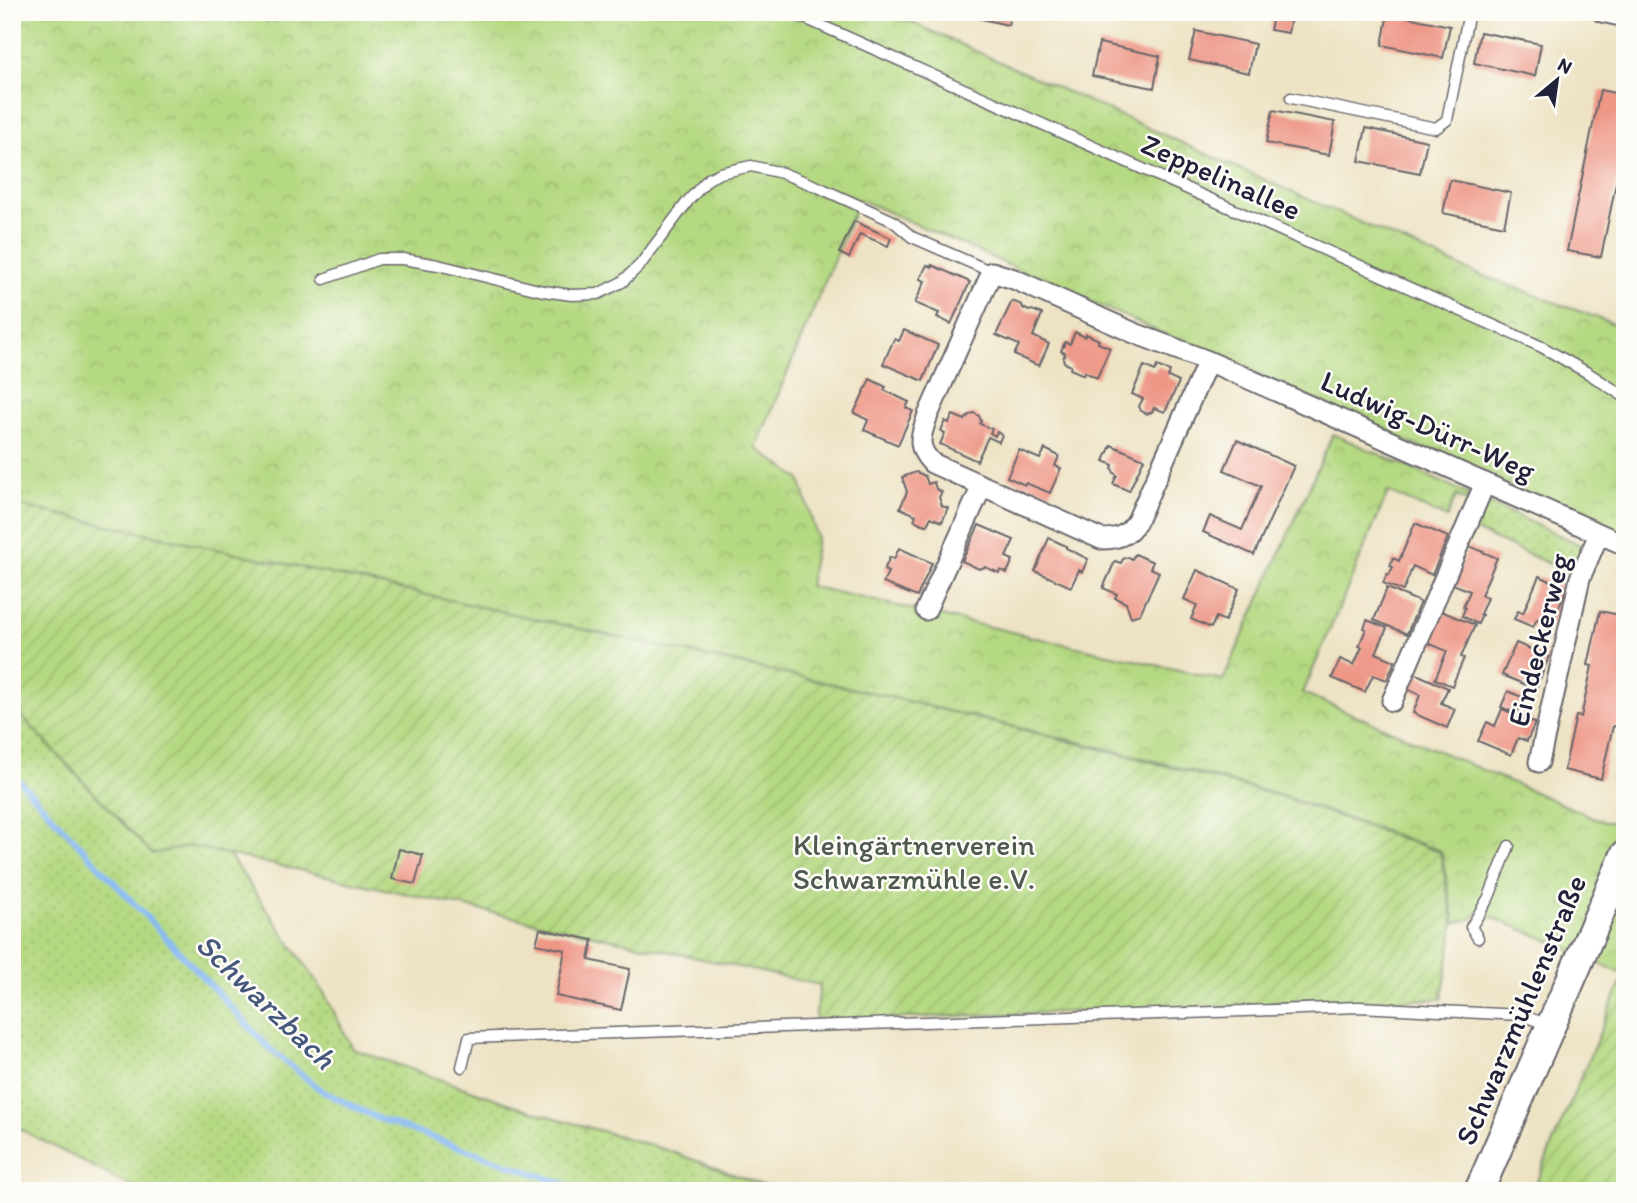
<svg xmlns="http://www.w3.org/2000/svg" width="1637" height="1203" font-family="Itim,sans-serif">
<style>
.grass{fill:url(#grass-dots);stroke:#6c7e5e;stroke-width:2}
.park{fill:url(#park-crowns);stroke:#6c7e5e;stroke-width:2}
.garden{fill:url(#garden-furrows);stroke:#6c7e5e;stroke-width:2}
.lines{fill:none;stroke-linecap:round;stroke-linejoin:round}
.stream{stroke:#88b9f4;stroke-width:6}
.building{fill:#ee9787}
.lane-casing{stroke:#69666b;stroke-width:13}
.street-casing{stroke:#69666b;stroke-width:23}
.secondary-casing{stroke:#69666b;stroke-width:32}
.lane{stroke:#fff;stroke-width:10}
.street{stroke:#fff;stroke-width:19}
.secondary{stroke:#fff;stroke-width:28}
.labels{text-anchor:middle;stroke-width:5;stroke-linejoin:round;paint-order:stroke}
.street-label{font-size:30px;fill:#22223b;stroke:#fdfcf7}
.park-label{font-size:30px;fill:#4e5950;stroke:#fdfcf7}
.water-label{font-size:32px;font-style:italic;fill:#46577c;stroke:#fdfcf7}
</style>
<defs>
<pattern id="grass-dots" width="8" height="8" patternUnits="userSpaceOnUse" patternTransform="scale(1.75)"><rect width="8" height="8" fill="#b5d982"/><path d="M2 2h.1M6 6h.1" fill="none" stroke="#9bba71" stroke-width="1.8" stroke-linecap="round"/></pattern>
<pattern id="park-crowns" width="20" height="18" patternUnits="userSpaceOnUse" patternTransform="scale(1.75)"><rect width="20" height="18" fill="#b5d982"/><path d="M2 6a3 3 0 1 1 6 0M12 15a3 3 0 1 1 6 0" fill="none" stroke="#9bba71"/></pattern>
<pattern id="garden-furrows" width="10" height="10" patternUnits="userSpaceOnUse" patternTransform="scale(1.75)"><rect width="10" height="10" fill="#b5d982"/><path d="M-1 1l2-2M0 10L10 0M9 11l2-2" fill="none" stroke="#9bba71"/></pattern>
</defs>
<rect width="100%" height="100%" fill="#fdfcf7"/>
<filter id="ink" filterUnits="userSpaceOnUse"><feTurbulence type="fractalNoise" baseFrequency=".0143" numOctaves="2"/><feDisplacementMap in="SourceGraphic" scale="14" xChannelSelector="R" yChannelSelector="G"/><feConvolveMatrix kernelMatrix="1 2 1 2 8 2 1 2 1" color-interpolation-filters="sRGB"/></filter>
<filter id="wash" filterUnits="userSpaceOnUse"><feTurbulence type="fractalNoise" baseFrequency=".00686" numOctaves="4" result="noise"/><feDisplacementMap in="SourceGraphic" scale="28" xChannelSelector="R" yChannelSelector="G"/><feGaussianBlur stdDeviation="1.57" result="paint"/><feColorMatrix in="noise" values="0 0 0 0 0 0 0 0 0 0 0 0 0 0 0 0 0 1.4 0 .05"/><feComposite in="paint" operator="in"/></filter>
<g filter="url(#wash)">
<rect width="100%" height="100%" fill="#ede3c4"/>
<g class="grass">
<path d="M1486,502L1581,545L1573,574L1473,530Z"/>
<path d="M12,706L152,854L190,846L229,855L322,989L353,1049L528,1110L664,1149L779,1191H511L485,1182L483,1191H140L12,1125Z"/>
</g>
<path class="park" d="M12,12H888L1467,270L1625,328V532H1621L1603,528L859,199L756,448L800,479L817,538L809,586L1223,680L1333,434L1469,494L1467,501L1456,496L1447,518L1388,492L1303,693L1604,822H1625V975L1560,945L1477,911L1474,918L1455,923L1441,851L1283,796L1125,753L886,696L12,504Z"/>
<g class="garden">
<path d="M12,504L886,696L1125,755L1283,797L1440,852L1454,925L1442,999L815,1021L820,985L190,846L152,854L12,706Z"/>
<path d="M1625,981V1191L1533,1190L1620,985Z"/>
</g>
<g class="lines">
<path class="stream" d="M12,773L271,1050L322,1091L379,1119L584,1191"/>
</g>
<g id="blocks">
<g class="building">
<path d="M951,12H1011L1008,25Z"/>
<path d="M1274,12H1292L1288,33L1270,30Z"/>
<path d="M1388,13L1450,26L1443,58L1382,45Z"/>
<path d="M1196,31L1255,44L1249,73L1189,60Z"/>
<path d="M1480,32L1541,44L1535,76L1474,63Z"/>
<path d="M1099,43L1160,56L1154,88L1092,76Z"/>
<path d="M1600,90L1625,95V139L1601,257L1567,251Z"/>
<path d="M1273,110L1335,122L1329,155L1266,143Z"/>
<path d="M1366,128L1427,141L1420,173L1359,161Z"/>
<path d="M1450,180L1511,193L1504,226L1443,213Z"/>
<path d="M854,221L891,238L888,246L860,234L849,258L839,253Z"/>
<path d="M927,265L932,267V265L970,282L951,324L937,317L939,313L915,303L925,281L920,279Z"/>
<path d="M1012,301L1022,305L1023,308L1029,311L1032,310L1042,314L1033,336L1049,344L1039,366L1014,355L1019,345L996,335Z"/>
<path d="M904,330L938,345L923,381L883,364L894,339L899,341Z"/>
<path d="M1075,332L1085,337L1086,334L1099,340L1098,343L1110,348L1097,378L1085,372L1084,375L1070,369L1071,366L1065,363L1063,359L1065,353L1061,351L1065,342L1070,344Z"/>
<path d="M1144,366L1155,371L1157,366L1170,371L1168,377L1179,382L1165,412L1154,408L1152,412L1147,414L1141,411L1139,406L1143,399L1132,394Z"/>
<path d="M870,379L886,387L884,390L909,402L906,408L913,411L898,445L864,430L868,420L854,413Z"/>
<path d="M974,413L979,416L981,421L980,424L992,429L990,433L995,436L997,432L1002,435L999,442L988,437L977,461L940,444L945,433L941,431L945,421L949,423L953,415L965,420L969,415Z"/>
<path d="M1237,440L1294,466L1254,555L1203,532L1210,516L1242,530L1261,486L1224,470Z"/>
<path d="M1111,445L1144,459L1129,491L1113,484L1117,475L1114,473L1112,468L1113,465L1104,461Z"/>
<path d="M1045,449L1059,456L1055,466L1061,468L1050,493L1026,483L1025,485L1007,477L1019,450L1040,459Z"/>
<path d="M916,472L925,476L928,484L934,482L936,489L942,492L939,497L942,506L948,508L942,522L931,517L927,525L922,524L914,520L916,515L900,508L907,492L902,477Z"/>
<path d="M1415,523L1448,537L1432,575L1413,566L1403,591L1383,583L1387,574L1389,575L1393,567L1390,566L1393,558L1399,561Z"/>
<path d="M979,525L1014,540L1006,557L1013,560L1007,573L1000,570L999,573L985,567L979,569L962,561Z"/>
<path d="M1049,538L1066,546V548L1088,559L1082,572L1079,570L1071,587L1035,571Z"/>
<path d="M1469,546L1497,558L1481,595L1487,598L1480,614L1482,615L1478,624L1462,616L1465,608L1463,607L1470,591L1453,584Z"/>
<path d="M899,548L932,563L917,597L883,583L888,572L884,570L890,557L894,559Z"/>
<path d="M1135,554L1153,562L1150,568L1159,572L1140,614L1131,617L1126,603L1115,598L1117,594L1103,588L1115,561L1121,563L1123,559L1128,557L1132,559Z"/>
<path d="M1197,570L1239,589L1225,621L1216,617L1211,628L1191,619L1197,605L1184,599Z"/>
<path d="M1539,576L1567,588L1551,625L1537,619L1533,627L1514,619L1518,611L1523,613Z"/>
<path d="M1387,588L1420,602L1407,634L1374,620Z"/>
<path d="M1441,611L1475,625L1461,657L1464,658L1452,686L1435,679L1447,651L1428,643Z"/>
<path d="M1600,611L1625,616V694L1617,727L1613,726L1601,779L1564,770L1576,716L1581,717L1592,666L1588,665Z"/>
<path d="M1367,620L1387,628L1376,653L1395,661L1387,680L1373,675L1365,692L1332,678L1340,659L1354,665L1362,647L1359,646L1366,629L1364,628Z"/>
<path d="M1516,643L1549,657L1536,689L1502,675Z"/>
<path d="M1414,673L1448,688L1441,703L1455,709L1447,728L1413,713L1420,695L1407,689Z"/>
<path d="M1508,691L1524,698L1517,714L1501,707Z"/>
<path d="M1502,709L1535,723L1527,741L1518,738L1511,755L1478,741L1487,722L1495,726Z"/>
<path d="M399,849L423,855L415,884L392,879Z"/>
<path d="M540,929L593,940L589,960L630,969L621,1010L556,996L565,950L536,944Z"/>
</g>
</g>
</g>
<g filter="url(#ink)">
<use href="#blocks" fill-opacity="0" stroke="#69666b" stroke-width="2"/>
<g class="lines">
<defs>
<g id="lane">
<path d="M791,12L1542,347L1588,373L1625,397"/>
<path d="M1291,98L1436,128L1447,120L1469,12"/>
<path d="M324,279L379,259H403L438,265L543,291L572,295L598,294L622,282L640,265L688,201L708,179L720,173L751,166L782,173L818,187L893,221L912,237L992,272"/>
<path d="M1478,938L1471,927L1489,897L1509,846"/>
<path d="M462,1067L469,1038L1359,1007L1521,1015L1549,1025"/>
</g>
<g id="street">
<path d="M1602,12L1625,17"/>
<path d="M1208,361L1137,521C1127,536 1118,539 1101,539L932,463C915,446 921,435 928,415L992,272L1014,279L1134,333L1208,361L1625,545"/>
<path d="M926,610L982,486"/>
<path d="M1392,701L1485,483"/>
<path d="M1539,762L1580,578L1599,534"/>
</g>
<path id="secondary" d="M1479,1191L1625,855"/>
</defs>
<use href="#lane" class="lane-casing"/>
<use href="#street" class="street-casing"/>
<use href="#secondary" class="secondary-casing"/>
<use href="#lane" class="lane"/>
<use href="#street" class="street"/>
<use href="#secondary" class="secondary"/>
</g>
</g>
<g class="labels">
<g class="street-label">
<text transform="translate(1221 177) rotate(24)" y="10">Zeppelinallee</text>
<text transform="translate(1428 426) rotate(24)" y="10">Ludwig-Dürr-Weg</text>
<text transform="translate(1539 640) rotate(-76)" y="10">Eindeckerweg</text>
<text transform="translate(1521 1010) rotate(-67)" y="10">Schwarzmühlenstraße</text>
</g>
<g class="park-label">
<text x="914" y="855">Kleingärtnerverein<tspan x="914" dy="34">Schwarzmühle e.V.</tspan></text>
</g>
<g class="water-label">
<text transform="translate(266 1001) rotate(44)" y="11">Schwarzbach</text>
</g>
</g>
<rect width="1637" height="1203" fill="none" stroke="#fdfcf7" stroke-width="42"/>
<g transform="translate(1557 80) rotate(29)" stroke="#fdfcf7" stroke-width="5" paint-order="stroke">
<path d="M0-5L12 26L0 18L-12 26Z" fill="#22223b"/>
<text y="-10" font-size="19" font-weight="bold" text-anchor="middle" fill="#22223b">N</text>
</g>
</svg>
